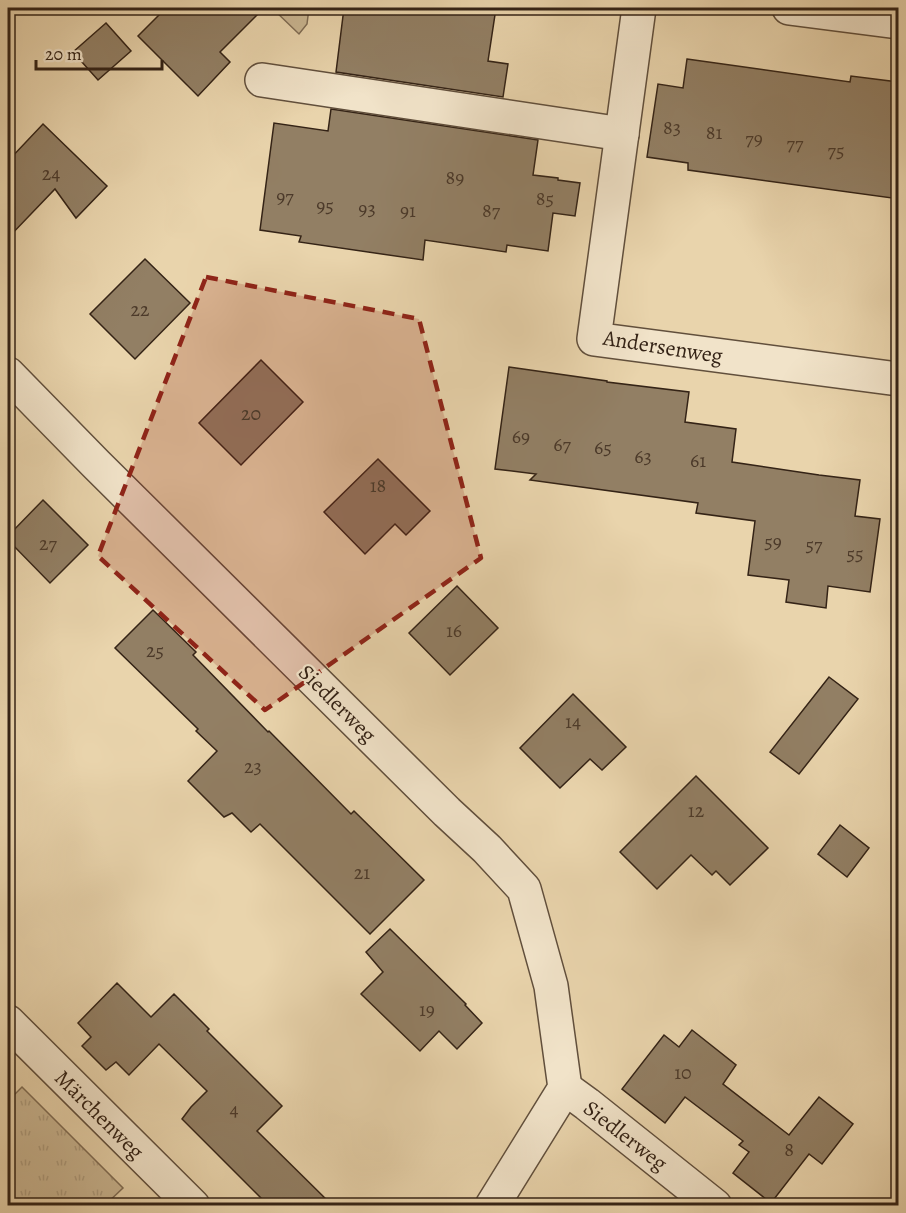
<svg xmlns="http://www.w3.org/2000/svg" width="906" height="1213" font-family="Alegreya,serif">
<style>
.grass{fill:url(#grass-tufts);stroke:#7f6c54;stroke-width:1.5}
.building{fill:#927f64;stroke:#342316;stroke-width:1.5}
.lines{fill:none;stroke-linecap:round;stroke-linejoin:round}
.minor-casing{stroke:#614f3c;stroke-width:36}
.minor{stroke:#f1e3c9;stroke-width:33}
.marked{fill:#8f2418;fill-opacity:0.2;stroke:#8f2418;stroke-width:4.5;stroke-dasharray:12 8;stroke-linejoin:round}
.labels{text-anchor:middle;stroke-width:4.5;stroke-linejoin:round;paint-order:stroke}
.number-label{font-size:20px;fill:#4c3a2a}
.street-label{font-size:22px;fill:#342316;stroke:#f1e3c9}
</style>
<defs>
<pattern id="grass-tufts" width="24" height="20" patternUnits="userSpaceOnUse" patternTransform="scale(1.5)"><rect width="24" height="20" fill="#cab692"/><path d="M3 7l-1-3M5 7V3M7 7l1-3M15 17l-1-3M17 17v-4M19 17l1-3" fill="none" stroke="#ae9c7d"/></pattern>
</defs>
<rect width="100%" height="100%" fill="#e9d4ac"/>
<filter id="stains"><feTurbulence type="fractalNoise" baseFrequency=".00333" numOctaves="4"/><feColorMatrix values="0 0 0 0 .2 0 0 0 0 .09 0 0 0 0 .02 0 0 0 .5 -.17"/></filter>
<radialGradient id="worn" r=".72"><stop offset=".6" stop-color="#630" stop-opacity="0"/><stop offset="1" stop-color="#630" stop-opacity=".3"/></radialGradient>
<g class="grass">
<path d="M272,8H309L307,24L299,34Z"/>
<path d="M22,1087L123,1188L105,1205H8V1101Z"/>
</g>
<g class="building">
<path d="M166,8H264L220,52L230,62L198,96L138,36Z"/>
<path d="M344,8H496L488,61L508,64L503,97L336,72Z"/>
<path d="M106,23L131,51L98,80L73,52Z"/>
<path d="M687,59L850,82L851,76L898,82V192H893L892,198L688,170V163L647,157L658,84L683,88Z"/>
<path d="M331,109L538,140L533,175L558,178V180L580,183L575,216L553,213L548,251L507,245L506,252L425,240L423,260L299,242L301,236L260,230L274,123L328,131Z"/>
<path d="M43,124L107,186L76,218L55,189L8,238V161Z"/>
<path d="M145,259L190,303L135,359L90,314Z"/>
<path d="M261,360L303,402L241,465L199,423Z"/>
<path d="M509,367L607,381V382L689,392L685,422L736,429L732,462L819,475L860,480L855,516L880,519L870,592L828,586L826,608L786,602L789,580L748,575L755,521L696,513L698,503L530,480L536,474L495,469Z"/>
<path d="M378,459L430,511L406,535L395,524L365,554L324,512Z"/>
<path d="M43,500L88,545L50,583L8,540V536Z"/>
<path d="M457,586L498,628L450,675L409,633Z"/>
<path d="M153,610L196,652L193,655L268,732L269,731L351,814L354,811L424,880L370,934L260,824L251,832L232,813L224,817L188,781L217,751L196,731L198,729L115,648Z"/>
<path d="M829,677L858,699L799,774L770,752Z"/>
<path d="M573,694L626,747L602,770L590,759L560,788L520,748Z"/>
<path d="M696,776L768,848L730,885L716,871L712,875L691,855L657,889L620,852Z"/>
<path d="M840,825L869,848L847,877L818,854Z"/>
<path d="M390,929L466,1004L465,1005L482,1023L457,1049L439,1031L420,1051L361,994L383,972L366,952Z"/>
<path d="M117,983L151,1017L174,994L209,1029L207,1031L282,1106L257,1131L333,1206H269L182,1119L191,1107L207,1091L159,1044L129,1075L116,1062L106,1070L82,1046L91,1037L78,1023Z"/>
<path d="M692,1030L736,1065L723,1084L789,1135L819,1097L853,1124L822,1164L809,1154L771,1203L733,1173L749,1152L739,1145L743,1141L685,1097L665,1123L622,1089L664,1035L679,1047Z"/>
</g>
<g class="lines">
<defs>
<g id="minor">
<path d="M639,8L594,339L898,379"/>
<path d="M789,8L898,22"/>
<path d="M262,80L622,134"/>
<path d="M8,374L96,464L447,812L487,849L524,889L551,986L565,1088L492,1206"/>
<path d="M8,1022L193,1206"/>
<path d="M565,1088L587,1104L715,1206"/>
</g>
</defs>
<use href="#minor" class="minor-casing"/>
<use href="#minor" class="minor"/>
</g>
<path class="marked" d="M206,277L419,319L481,558L265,710L98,556Z"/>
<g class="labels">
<g class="number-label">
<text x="672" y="134">83</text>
<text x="714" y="139">81</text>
<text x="754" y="145">79</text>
<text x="795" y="150">77</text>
<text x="836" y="157">75</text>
<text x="51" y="180">24</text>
<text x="455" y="184">89</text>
<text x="285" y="203">97</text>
<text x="545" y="205">85</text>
<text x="325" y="212">95</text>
<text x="367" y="215">93</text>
<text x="408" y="217">91</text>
<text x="491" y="217">87</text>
<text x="140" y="316">22</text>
<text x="251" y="420">20</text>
<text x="521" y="443">69</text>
<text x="562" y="451">67</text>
<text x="603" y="454">65</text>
<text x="643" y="463">63</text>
<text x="698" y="467">61</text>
<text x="378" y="492">18</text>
<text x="773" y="548">59</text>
<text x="48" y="550">27</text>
<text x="814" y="551">57</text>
<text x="855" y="560">55</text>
<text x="454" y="637">16</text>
<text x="155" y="657">25</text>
<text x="573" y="728">14</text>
<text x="253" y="773">23</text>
<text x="696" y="817">12</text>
<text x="362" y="879">21</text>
<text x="427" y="1016">19</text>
<text x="683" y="1079">10</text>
<text x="234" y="1116">4</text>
<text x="789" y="1156">8</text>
</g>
<g class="street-label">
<text transform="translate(663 346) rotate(9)" y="8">Andersenweg</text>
<text transform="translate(338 703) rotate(45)" y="8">Siedlerweg</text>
<text transform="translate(100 1114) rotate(45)" y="8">Märchenweg</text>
<text transform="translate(626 1135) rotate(38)" y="8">Siedlerweg</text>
</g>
</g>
<rect width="906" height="1213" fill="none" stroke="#e9d4ac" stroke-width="30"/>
<rect x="9" y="9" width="888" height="1195" fill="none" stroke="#342316" stroke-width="3"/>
<rect x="15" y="15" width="876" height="1183" fill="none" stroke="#342316" stroke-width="1.5"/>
<path d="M36 60v9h126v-9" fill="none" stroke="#342316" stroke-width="3"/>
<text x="45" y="60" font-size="18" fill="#342316" stroke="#f1e3c9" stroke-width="4.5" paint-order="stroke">20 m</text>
<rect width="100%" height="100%" filter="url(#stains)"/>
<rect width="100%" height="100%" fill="url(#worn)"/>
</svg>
